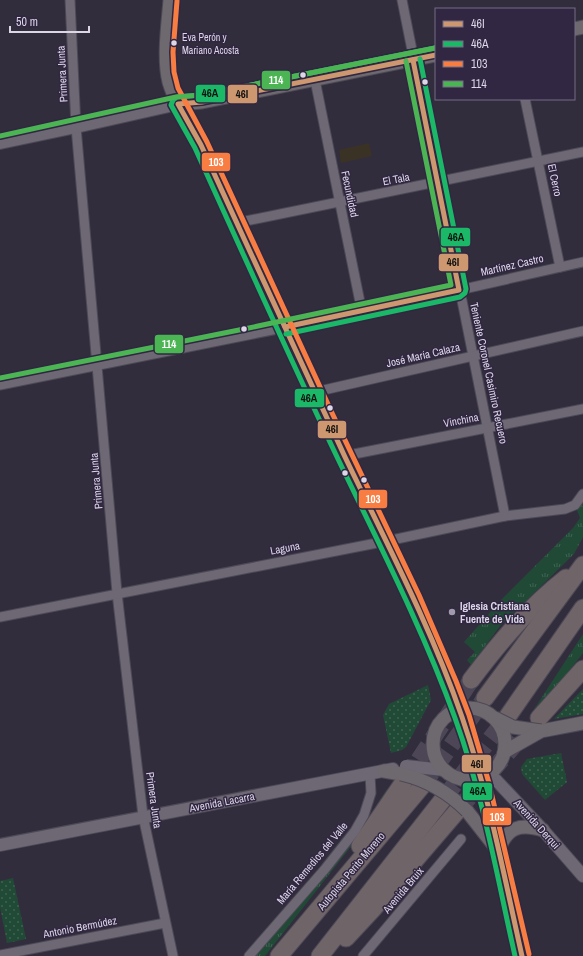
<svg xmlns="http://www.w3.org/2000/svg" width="583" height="956" font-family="'Archivo Narrow',sans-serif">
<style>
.education{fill:#3b3226}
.grass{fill:url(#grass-tufts)}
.park{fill:url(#park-dots)}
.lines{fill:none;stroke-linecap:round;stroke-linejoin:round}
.motorway-tunnel{stroke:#4c4656;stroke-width:17;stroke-dasharray:17 8;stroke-linecap:butt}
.minor-casing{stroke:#4d4956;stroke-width:11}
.tertiary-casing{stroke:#4d4956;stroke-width:14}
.secondary-casing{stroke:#4d4956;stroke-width:15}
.motorway-casing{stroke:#4d4956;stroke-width:19}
.minor{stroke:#6d6874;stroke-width:9}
.tertiary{stroke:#6d6874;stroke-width:12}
.secondary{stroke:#6e686f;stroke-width:13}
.motorway{stroke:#6f6467;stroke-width:17}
.tertiary-bridge-casing{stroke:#4d4956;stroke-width:14;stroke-linecap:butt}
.secondary-bridge-casing{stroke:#4d4956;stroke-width:15;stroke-linecap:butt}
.tertiary-bridge{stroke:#6d6874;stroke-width:12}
.secondary-bridge{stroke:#6e686f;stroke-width:13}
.bus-1-casing{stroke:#312742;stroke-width:8}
.bus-2-casing{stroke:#312742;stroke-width:8}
.bus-3-casing{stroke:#312742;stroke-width:8}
.bus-4-casing{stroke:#312742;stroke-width:8}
.bus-1{stroke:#cd976f;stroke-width:5}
.bus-2{stroke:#1ab867;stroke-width:5}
.bus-3{stroke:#f77d43;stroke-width:5}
.bus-4{stroke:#4bb554;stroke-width:5}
.bus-dot{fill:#dcd6e7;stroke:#312742;stroke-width:1.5}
.poi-dot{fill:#a09bab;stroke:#312742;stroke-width:1.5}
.labels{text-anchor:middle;stroke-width:3;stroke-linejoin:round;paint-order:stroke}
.bus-label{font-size:10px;fill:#dcd6e7;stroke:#312742;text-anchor:start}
.street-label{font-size:11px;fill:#dcd6e7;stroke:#312742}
.poi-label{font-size:11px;font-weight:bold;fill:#dcd6e7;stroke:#312742;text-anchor:start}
.line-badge{stroke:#312742;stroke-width:1.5}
.badge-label{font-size:11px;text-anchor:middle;font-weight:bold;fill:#fff}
.pale-badge-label{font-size:11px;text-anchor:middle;font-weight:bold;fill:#111}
</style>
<defs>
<pattern id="grass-tufts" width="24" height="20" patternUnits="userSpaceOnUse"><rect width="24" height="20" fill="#204a36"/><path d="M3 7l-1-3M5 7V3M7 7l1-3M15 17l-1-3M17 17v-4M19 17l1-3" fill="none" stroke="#406353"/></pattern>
<pattern id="park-dots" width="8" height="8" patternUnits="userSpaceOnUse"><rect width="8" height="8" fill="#204a36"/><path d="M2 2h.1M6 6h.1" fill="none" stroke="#406353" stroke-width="1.8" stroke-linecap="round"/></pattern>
</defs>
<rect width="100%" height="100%" fill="#322d3c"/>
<path class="education" d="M369,143L372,156L341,163L339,150Z"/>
<g class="grass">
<path d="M583,502V537L574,554L500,626L471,665L467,660L475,652L464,642L502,599L573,528L580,518L577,510Z"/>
<path d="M583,634V653L535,715L531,714Z"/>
<path d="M395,786L353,844L265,956H254L357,835L387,789Z"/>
</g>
<g class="park">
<path d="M428,685L431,700L406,747L402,750L391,753L383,715L389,704Z"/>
<path d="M583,689V714L554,719Z"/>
<path d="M561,753L567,782L545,800L522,774L521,767L527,759Z"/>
<path d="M13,878L26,939L7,943L0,907V881Z"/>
</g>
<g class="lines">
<g class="motorway-tunnel">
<path d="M405,781L471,680"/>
<path d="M422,786L485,698"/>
<path d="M444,798L508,716"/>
<path d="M458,810L518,741"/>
</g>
<defs>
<g id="minor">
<path d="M70,0L76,127L117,593L143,816L173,956"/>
<path d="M402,0L505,516"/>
<path d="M315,80L362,312"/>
<path d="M525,99L560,267"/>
<path d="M236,223L583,152"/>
<path d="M0,385L362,312L583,262"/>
<path d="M315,392L583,331"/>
<path d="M344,456L583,409"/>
<path d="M0,617L387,541L505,516L565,509L575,505L583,494"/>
<path d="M0,955L165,923"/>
<path d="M249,956L325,869L355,831L364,815L371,793L370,774"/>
<path d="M363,956L461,839"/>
</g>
<g id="tertiary">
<path d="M0,143L76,127L178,104"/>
<path d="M496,780L543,830L583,876"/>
<path d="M0,845L393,769"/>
</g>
<g id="secondary">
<path d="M170,0C168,25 163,58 169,82C176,105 190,125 201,145L344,456L387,541L454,693"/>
<path d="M574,29L583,27"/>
<path d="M178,104L202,102L436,55"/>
<path d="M541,731L583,723"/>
<path d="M384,771L401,774"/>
<path d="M485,792L522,956"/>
<path d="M467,811L496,848"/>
<path d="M498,851C507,827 520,823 543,830"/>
</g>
<g id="motorway">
<path d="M471,680C499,643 529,607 566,578"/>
<path d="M485,698L583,565"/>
<path d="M508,716L583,608"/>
<path d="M539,718L583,669"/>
<path d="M360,846L403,783"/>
<path d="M346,938L373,909L458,810"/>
<path d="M279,956L422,786"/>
<path d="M320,956L444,798"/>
</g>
</defs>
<use href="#minor" class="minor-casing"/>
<use href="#tertiary" class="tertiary-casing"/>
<use href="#secondary" class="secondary-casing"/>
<use href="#motorway" class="motorway-casing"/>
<use href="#minor" class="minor"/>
<use href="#tertiary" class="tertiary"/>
<use href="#secondary" class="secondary"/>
<use href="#motorway" class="motorway"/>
<defs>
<g id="tertiary-bridge">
<path d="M406,766L444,770"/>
<path d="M489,774L496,780"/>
</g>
<g id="secondary-bridge">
<path d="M454,693L469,736L485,792"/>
<circle cx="469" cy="744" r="36"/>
<path d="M495,718L513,727L541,731"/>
<path d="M504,752L541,731"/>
<path d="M401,774C427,780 448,792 467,811"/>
</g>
</defs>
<use href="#tertiary-bridge" class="tertiary-bridge-casing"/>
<use href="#secondary-bridge" class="secondary-bridge-casing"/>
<use href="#tertiary-bridge" class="tertiary-bridge"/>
<use href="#secondary-bridge" class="secondary-bridge"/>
<defs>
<g id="bus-1">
<path d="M436,55L202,102L178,104L201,145C249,249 296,353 345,457C386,542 431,627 462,717C489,795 504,876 522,956"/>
<path d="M285,327L459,290L413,60"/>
</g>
<g id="bus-2">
<path d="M435,48L201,95L177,97L173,100L171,105L195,148C242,252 289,356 338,459C379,544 423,629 455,718C483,795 497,876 515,956"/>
<path d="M286,334L460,297L465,293L466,289L420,59"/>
</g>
<path id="bus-3" d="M177,1L173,52L174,72L178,88L207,142L333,415L419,595L456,681L469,715L489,783L529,954"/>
<g id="bus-4">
<path d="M0,136L176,97L201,95L435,48"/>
<path d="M0,378L244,329L451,285L406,61"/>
</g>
</defs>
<use href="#bus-1" class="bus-1-casing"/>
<use href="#bus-2" class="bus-2-casing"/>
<use href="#bus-3" class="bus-3-casing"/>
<use href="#bus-4" class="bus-4-casing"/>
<use href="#bus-1" class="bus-1"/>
<use href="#bus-2" class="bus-2"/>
<use href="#bus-3" class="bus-3"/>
<use href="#bus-4" class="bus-4"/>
</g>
<g class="bus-dot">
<circle cx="174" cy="43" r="3.5"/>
<circle cx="303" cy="75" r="3.5"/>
<circle cx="425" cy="82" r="3.5"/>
<circle cx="244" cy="329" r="3.5"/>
<circle cx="330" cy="408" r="3.5"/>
<circle cx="345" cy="473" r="3.5"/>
<circle cx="364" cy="480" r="3.5"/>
</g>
<circle class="poi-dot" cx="452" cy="612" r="4"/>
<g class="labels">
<g class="bus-label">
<text x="182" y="41">Eva Perón y<tspan x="182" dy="13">Mariano Acosta</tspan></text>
</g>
<g class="street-label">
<text transform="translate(62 74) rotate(-93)" y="4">Primera Junta</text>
<text transform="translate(396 179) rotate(-11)" y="4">El Tala</text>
<text transform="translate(555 180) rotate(78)" y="4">El Cerro</text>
<text transform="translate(350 194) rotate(78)" y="4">Fecundidad</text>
<text transform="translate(512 265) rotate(-13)" y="4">Martínez Castro</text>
<text transform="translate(423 355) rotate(-13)" y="4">José María Calaza</text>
<text transform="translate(489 373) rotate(78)" y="4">Teniente Coronel Casimiro Recuero</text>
<text transform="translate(461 420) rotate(-11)" y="4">Vinchina</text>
<text transform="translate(96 481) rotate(-95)" y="4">Primera Junta</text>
<text transform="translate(285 548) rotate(-11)" y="4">Laguna</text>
<text transform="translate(154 800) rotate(82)" y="4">Primera Junta</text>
<text transform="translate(222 802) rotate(-11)" y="4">Avenida Lacarra</text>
<text transform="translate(537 824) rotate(48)" y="4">Avenida Derqui</text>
<text transform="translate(312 863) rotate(-50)" y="4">María Remedios del Valle</text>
<text transform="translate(351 871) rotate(-50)" y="4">Autopista Perito Moreno</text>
<text transform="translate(403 890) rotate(-50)" y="4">Avenida Bruix</text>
<text transform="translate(80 927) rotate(-11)" y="4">Antonio Bermúdez</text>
</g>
<g class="poi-label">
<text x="460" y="610">Iglesia Cristiana<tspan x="460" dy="13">Fuente de Vida</tspan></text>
</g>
</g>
<g class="line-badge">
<rect x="261" y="70" width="30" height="20" rx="4" fill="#4bb554"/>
<rect x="195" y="84" width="31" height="19" rx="4" fill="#1ab867"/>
<rect x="227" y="84" width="31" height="20" rx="4" fill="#cd976f"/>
<rect x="201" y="152" width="30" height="20" rx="4" fill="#f77d43"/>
<rect x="440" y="227" width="31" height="20" rx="4" fill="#1ab867"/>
<rect x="438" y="253" width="31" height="19" rx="4" fill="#cd976f"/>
<rect x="154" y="334" width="30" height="20" rx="4" fill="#4bb554"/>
<rect x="294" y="388" width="31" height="20" rx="4" fill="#1ab867"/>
<rect x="317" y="420" width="30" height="19" rx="4" fill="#cd976f"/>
<rect x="358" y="489" width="30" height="20" rx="4" fill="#f77d43"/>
<rect x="461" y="754" width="31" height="19" rx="4" fill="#cd976f"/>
<rect x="462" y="782" width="31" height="19" rx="4" fill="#1ab867"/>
<rect x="482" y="807" width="30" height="19" rx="4" fill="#f77d43"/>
</g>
<g class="badge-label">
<text x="276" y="84">114</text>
<text x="216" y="166">103</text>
<text x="169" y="348">114</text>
<text x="373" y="503">103</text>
<text x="497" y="821">103</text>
</g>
<g class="pale-badge-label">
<text x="210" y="97">46A</text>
<text x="242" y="98">46I</text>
<text x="456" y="241">46A</text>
<text x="453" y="266">46I</text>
<text x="309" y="402">46A</text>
<text x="332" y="433">46I</text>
<text x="477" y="768">46I</text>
<text x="478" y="795">46A</text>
</g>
<rect x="435" y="8" width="140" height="92" fill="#312742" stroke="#756d84"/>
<rect x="443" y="21" width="20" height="6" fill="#cd976f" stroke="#756d84"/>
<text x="471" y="28" font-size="12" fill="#dcd6e7">46I</text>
<rect x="443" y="41" width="20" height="6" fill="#1ab867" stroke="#756d84"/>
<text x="471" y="48" font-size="12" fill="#dcd6e7">46A</text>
<rect x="443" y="61" width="20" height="6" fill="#f77d43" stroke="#756d84"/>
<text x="471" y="68" font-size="12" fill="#dcd6e7">103</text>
<rect x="443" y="81" width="20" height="6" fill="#4bb554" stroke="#756d84"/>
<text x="471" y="88" font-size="12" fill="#dcd6e7">114</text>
<path d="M10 26v6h79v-6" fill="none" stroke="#dcd6e7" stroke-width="2"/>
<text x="16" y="26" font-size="12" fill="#dcd6e7" stroke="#312742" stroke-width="3" paint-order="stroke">50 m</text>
</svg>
